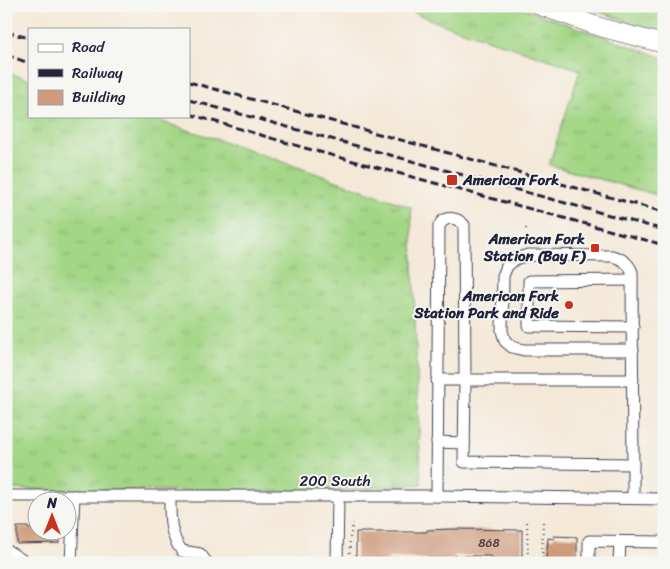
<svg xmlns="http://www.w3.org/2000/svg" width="670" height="569" font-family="Sriracha,sans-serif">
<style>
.grass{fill:url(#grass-tufts);stroke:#627c60}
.building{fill:#ce9b7d}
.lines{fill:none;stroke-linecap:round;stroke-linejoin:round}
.minor-casing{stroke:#424052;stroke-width:13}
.highway-casing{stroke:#424052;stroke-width:19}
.path{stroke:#424052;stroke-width:2;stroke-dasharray:1 4;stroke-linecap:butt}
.minor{stroke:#fff;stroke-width:11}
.highway{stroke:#fff;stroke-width:18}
.rail{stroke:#22223b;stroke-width:3;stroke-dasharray:8 4;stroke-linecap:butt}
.poi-dot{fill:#c8321e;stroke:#f6f6f2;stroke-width:2}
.labels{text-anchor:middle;stroke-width:4;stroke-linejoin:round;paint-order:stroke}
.number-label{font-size:12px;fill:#4d404c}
.poi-label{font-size:15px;font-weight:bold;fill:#22223b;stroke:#f6f6f2;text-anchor:end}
.street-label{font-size:15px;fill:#22223b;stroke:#f6f6f2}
</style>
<defs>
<pattern id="grass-tufts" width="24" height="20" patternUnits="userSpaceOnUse" patternTransform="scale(1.25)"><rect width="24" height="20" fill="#a3d685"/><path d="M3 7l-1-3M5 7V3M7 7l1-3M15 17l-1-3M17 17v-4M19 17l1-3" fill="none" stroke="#8cb774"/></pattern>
</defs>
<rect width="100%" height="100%" fill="#f6f6f2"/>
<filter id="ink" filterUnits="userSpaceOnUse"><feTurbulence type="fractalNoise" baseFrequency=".02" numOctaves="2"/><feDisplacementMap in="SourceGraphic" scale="10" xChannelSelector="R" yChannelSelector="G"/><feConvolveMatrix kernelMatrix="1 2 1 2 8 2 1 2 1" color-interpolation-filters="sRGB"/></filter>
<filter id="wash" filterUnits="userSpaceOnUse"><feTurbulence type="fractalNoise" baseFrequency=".0096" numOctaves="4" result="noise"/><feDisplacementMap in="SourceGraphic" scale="20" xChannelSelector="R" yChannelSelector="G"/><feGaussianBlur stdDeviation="1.12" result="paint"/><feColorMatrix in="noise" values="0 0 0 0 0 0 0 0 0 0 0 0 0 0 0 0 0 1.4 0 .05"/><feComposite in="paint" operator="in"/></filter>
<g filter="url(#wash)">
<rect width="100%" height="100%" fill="#f4e8d7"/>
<g class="grass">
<path d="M398,6H516L664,58V197L549,165L580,70L439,23Z"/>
<path d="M588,6H664V35L592,9Z"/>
<path d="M6,72L29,79V116H144L238,146L411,207L421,484L319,492L6,489Z"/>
</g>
<g id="blocks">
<g class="building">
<path d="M17,527H28V529H38V532H59V543L17,544Z"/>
<path d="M453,529L522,530V563H497L491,556H454V560L427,561V559L389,558L386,563H356V532H427V530Z"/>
<path d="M554,536L577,537V563H546L548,538L554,539Z"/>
</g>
</g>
</g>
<g filter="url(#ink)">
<use href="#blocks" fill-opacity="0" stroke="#424052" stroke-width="1"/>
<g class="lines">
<defs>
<g id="minor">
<path d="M632,280L529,281V326L633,327"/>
<path d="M633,350H524L512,347L505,341L502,331L503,276L507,266L515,259L528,255L612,256C622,259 628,262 632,272L633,483V498"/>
<path d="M437,380H465L464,462L633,464"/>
<path d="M437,442L464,443"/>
<path d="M6,496H437L664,499"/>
<path d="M170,496C170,515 169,535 182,551L200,554L207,563"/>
<path d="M437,496L439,226C445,215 457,217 464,225L465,380H633"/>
<path d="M6,550L27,563"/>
<path d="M71,563L74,496"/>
<path d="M337,563L338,497"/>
<path d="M589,563V541L664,542"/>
<path d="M619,563L620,542"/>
</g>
<path id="highway" d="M540,6L603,28L664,44"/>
</defs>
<use href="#minor" class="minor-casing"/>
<use href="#highway" class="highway-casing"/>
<g class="path">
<path d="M526,229L527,225"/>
<path d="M527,522L528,563"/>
<path d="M349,563L350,538L353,523"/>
<path d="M542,563L543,522"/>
<path d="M663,563L664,551"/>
</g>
<use href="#minor" class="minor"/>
<use href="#highway" class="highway"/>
<g class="rail">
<path d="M6,32L29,38"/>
<path d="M6,55L29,63"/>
<path d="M189,82L664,212"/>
<path d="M189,100L664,230"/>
<path d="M189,114L305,148L664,245"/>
</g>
</g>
</g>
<g class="poi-dot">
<rect x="446" y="174" width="12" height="12" rx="2.5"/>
<rect x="590" y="243" width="10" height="10" rx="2.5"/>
<circle cx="569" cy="305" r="5"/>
</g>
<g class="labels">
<g class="number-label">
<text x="489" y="547">868</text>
</g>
<g class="poi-label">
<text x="463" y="185" text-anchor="start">American Fork</text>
<text x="585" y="244">American Fork<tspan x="585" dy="17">Station (Bay F)</tspan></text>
<text x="559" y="301">American Fork<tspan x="559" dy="17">Station Park and Ride</tspan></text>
</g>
<g class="street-label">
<text x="335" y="486">200 South</text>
</g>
</g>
<rect width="670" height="569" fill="none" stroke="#f6f6f2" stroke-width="25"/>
<rect x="28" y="28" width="162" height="90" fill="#f6f6f2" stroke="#a1a1a9"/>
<rect x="38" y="44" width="25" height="8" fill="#ffffff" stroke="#a1a1a9"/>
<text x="72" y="52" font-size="15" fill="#22223b">Road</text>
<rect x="38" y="69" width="25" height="8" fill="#22223b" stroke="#a1a1a9"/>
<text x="72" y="78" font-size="15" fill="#22223b">Railway</text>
<rect x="38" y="90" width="25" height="15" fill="#ce9b7d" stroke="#a1a1a9"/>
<text x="72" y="102" font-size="15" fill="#22223b">Building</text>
<g transform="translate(52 516)"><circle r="24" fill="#f6f6f2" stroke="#a1a1a9"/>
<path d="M0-4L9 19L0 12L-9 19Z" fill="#c8321e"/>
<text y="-8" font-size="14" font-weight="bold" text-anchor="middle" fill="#22223b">N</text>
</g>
</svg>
